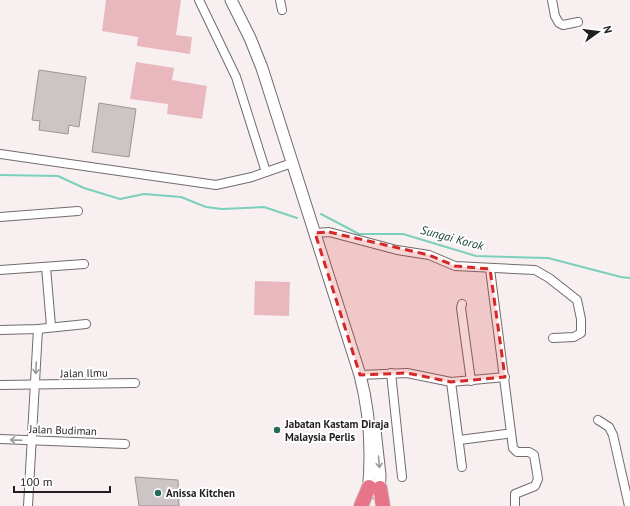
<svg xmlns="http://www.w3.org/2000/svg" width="630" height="506" font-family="'PT Sans',sans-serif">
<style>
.green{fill:#e9b8be}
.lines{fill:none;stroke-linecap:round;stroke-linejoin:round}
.stream{stroke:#7ccfbd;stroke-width:2}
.building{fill:#ccc4c5;stroke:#9c9495}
.street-casing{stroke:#726b6c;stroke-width:10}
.secondary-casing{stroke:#726b6c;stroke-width:13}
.highway-casing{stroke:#cecece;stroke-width:16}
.street{stroke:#fff;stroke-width:8}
.secondary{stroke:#fff;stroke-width:11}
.highway{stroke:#e77589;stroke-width:14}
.oneway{stroke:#9b9a9a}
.marked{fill:#d62828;fill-opacity:0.2;stroke:#d62828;stroke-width:3;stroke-dasharray:8 5;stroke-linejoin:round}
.poi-dot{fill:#276b5e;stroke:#fff;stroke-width:1.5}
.labels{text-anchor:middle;stroke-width:4;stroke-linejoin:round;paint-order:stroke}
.street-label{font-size:11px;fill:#211e1f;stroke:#fff}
.poi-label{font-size:11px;font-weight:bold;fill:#211e1f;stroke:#fff;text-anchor:start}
.water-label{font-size:12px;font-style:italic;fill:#163d35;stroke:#fff}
</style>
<rect width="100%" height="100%" fill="#f8f0f0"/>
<g class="green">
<path d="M106,0H181L176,35L192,37L190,54L137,46L138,37L102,31Z"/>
<path d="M136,62L174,68L172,80L207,86L202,119L167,114L168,104L130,99Z"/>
<path d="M255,281L290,282L289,316L254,315Z"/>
</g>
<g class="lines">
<g class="stream">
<path d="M0,175L58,176L84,188L120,199L144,194L181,197L206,207L222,209L264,207L297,218"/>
<path d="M321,214L359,234H403L476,256L548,258L621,277L630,278"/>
</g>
</g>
<g class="building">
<path d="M39,70L86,77L79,127L69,125L68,134L39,130L40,121L32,120Z"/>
<path d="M99,103L136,109L129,157L92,152Z"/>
<path d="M135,477L178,480L179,506H139Z"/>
</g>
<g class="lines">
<defs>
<g id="street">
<path d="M199,0L236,77L266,172"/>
<path d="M280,0L282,10"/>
<path d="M552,0L555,16L559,23L563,25L578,22"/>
<path d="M0,154L216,185L252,177L292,163"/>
<path d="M0,217L78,211"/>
<path d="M315,233L329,232L397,250L429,255L455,266L535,270L549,278L577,300L581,319V333L574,337L553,338"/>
<path d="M46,267L51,326"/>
<path d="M490,269L513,448L517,452H529L534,455L538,479L535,486L515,494V506"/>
<path d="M0,270L84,264"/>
<path d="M462,304L461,308L471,381"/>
<path d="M0,330L38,329L86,324"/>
<path d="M391,373L402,477"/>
<path d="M360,375L407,373L451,382L505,377"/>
<path d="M451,382L462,467"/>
<path d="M0,385L135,383"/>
<path d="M598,420L609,427L613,435L629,506"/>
<path d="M0,439L125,444"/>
<path d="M459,440L506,434"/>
<path d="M28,506L38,329"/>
</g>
<g id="secondary">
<path d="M231,0L250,38L262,68L360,375C370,413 372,455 368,494"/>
<path d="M375,430L380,475L379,496"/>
</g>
<g id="highway">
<path d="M380,488L383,506"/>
<path d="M361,506L369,487"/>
</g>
</defs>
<use href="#street" class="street-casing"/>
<use href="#secondary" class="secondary-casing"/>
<use href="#highway" class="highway-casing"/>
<use href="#street" class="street"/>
<use href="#secondary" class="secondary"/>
<use href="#highway" class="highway"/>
</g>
<defs><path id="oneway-shaft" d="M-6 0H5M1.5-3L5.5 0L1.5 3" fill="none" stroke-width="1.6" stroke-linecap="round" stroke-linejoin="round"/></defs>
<g class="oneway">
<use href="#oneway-shaft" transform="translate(36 368) rotate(93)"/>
<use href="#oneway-shaft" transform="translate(16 440) rotate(-178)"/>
<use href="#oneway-shaft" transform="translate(379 462) rotate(85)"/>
</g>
<path class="marked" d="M329,232L429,255L455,266L490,269L505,377L451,382L407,373L360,375L315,233Z"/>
<g class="poi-dot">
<circle cx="277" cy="430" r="4"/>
<circle cx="158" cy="493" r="4"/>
</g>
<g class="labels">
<g class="street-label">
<text transform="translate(84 373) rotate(-1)" y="4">Jalan Ilmu</text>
<text transform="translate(63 430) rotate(2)" y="4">Jalan Budiman</text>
</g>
<g class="poi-label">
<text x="285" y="428">Jabatan Kastam Diraja<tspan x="285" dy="13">Malaysia Perlis</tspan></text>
<text x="166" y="497">Anissa Kitchen</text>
</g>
<g class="water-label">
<text transform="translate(452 238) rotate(15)" y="4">Sungai Korok</text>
</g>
</g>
<g transform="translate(598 32) rotate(76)" stroke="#ffffff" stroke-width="3" paint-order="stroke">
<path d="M0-3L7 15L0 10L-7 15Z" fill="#211e1f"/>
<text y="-6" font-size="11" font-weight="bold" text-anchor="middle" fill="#211e1f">N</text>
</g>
<path d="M14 486v6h96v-6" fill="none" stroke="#211e1f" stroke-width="2"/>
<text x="20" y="486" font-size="12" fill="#211e1f" stroke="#ffffff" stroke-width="3" paint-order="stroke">100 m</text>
</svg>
